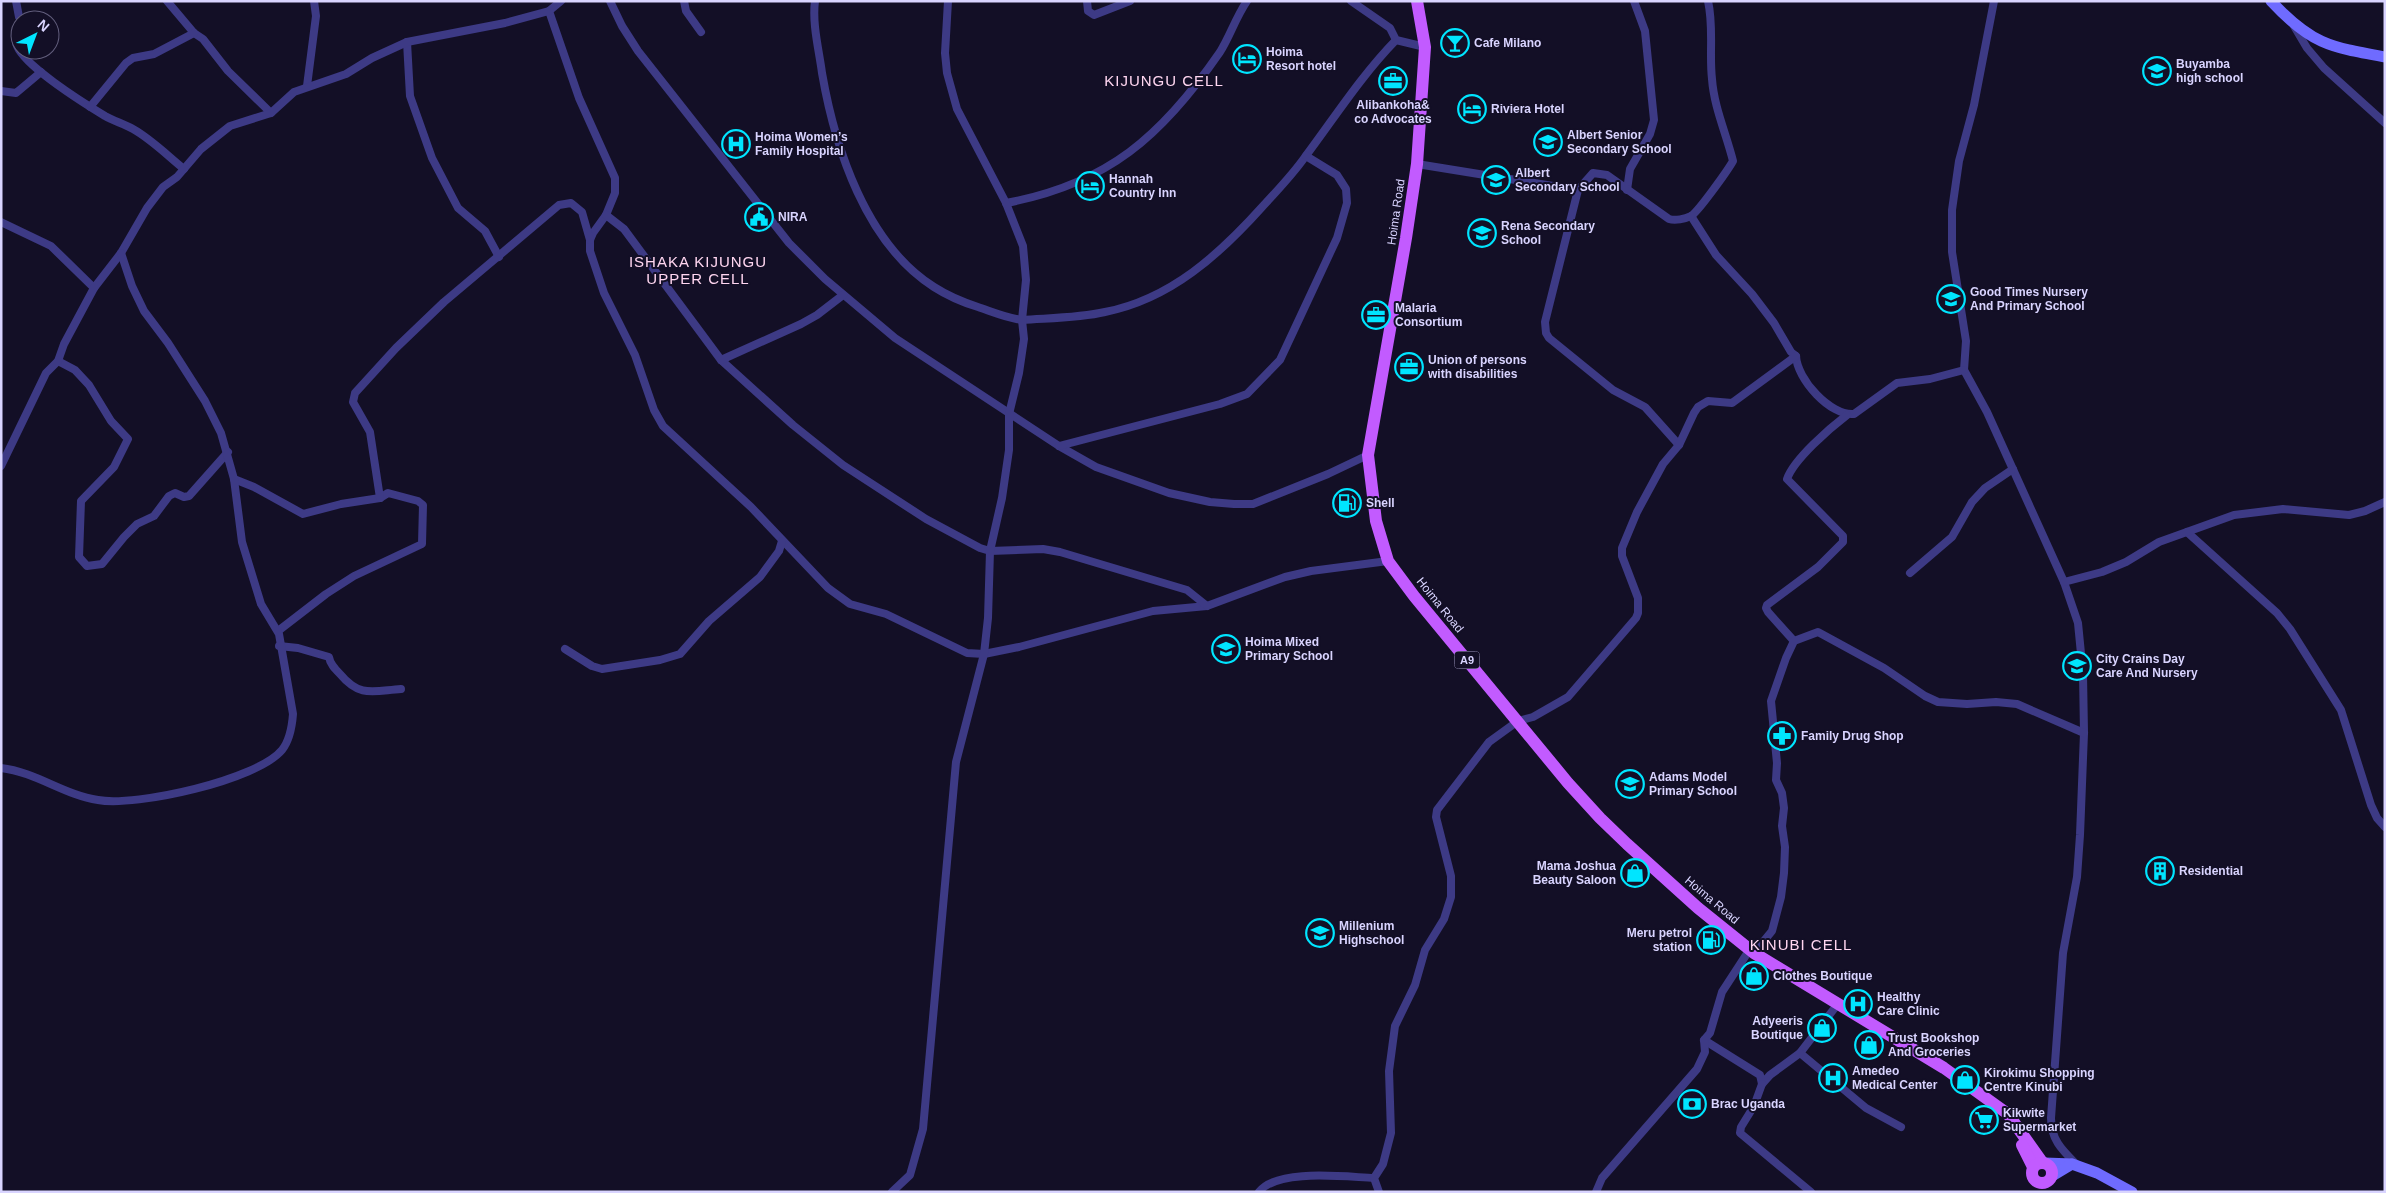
<svg xmlns="http://www.w3.org/2000/svg" width="2386" height="1193" font-family="Arial,sans-serif">
<style>
.lines{fill:none;stroke-linecap:round;stroke-linejoin:round}
.street{stroke:#3d3a85;stroke-width:8}
.secondary{stroke:#6f6bff;stroke-width:11}
.primary{stroke:#c25bff;stroke-width:12}
.labels{text-anchor:middle;stroke-width:4;stroke-linejoin:round;paint-order:stroke}
.shield{fill:#130f26;stroke:#9e99be;stroke-width:1}
.shield-label{font-size:11px;font-weight:bold;fill:#d9d4ff}
.poi-label{font-size:12px;font-weight:bold;fill:#d9d4ff;stroke:#130f26;text-anchor:start}
.street-label{font-size:12px;fill:#d9d4ff;stroke:#130f26}
.quarter-label{font-size:15px;letter-spacing:1px;fill:#ffd6f0;stroke:#130f26}
</style>
<rect width="100%" height="100%" fill="#130f26"/>
<g class="lines">
<g class="street">
<path d="M16,1L19,17L22,20"/>
<path d="M167,1L194,33L203,39L228,71L271,113"/>
<path d="M610,1L622,26L638,51L789,243L825,279L895,338L1059,446L1096,467L1169,493L1210,502L1234,504H1253L1328,474L1368,455"/>
<path d="M684,1L686,11L701,32"/>
<path d="M815,1C812,24 819,50 822,73C835,148 866,244 934,287C948,296 962,302 978,307C993,312 1007,318 1022,320C1049,318 1079,318 1105,312C1171,299 1220,254 1263,206C1278,190 1293,174 1305,157C1335,117 1361,76 1396,40"/>
<path d="M1087,1L1088,11L1094,15L1130,1"/>
<path d="M1351,1L1390,28L1396,40L1425,47"/>
<path d="M1994,1L1974,105L1959,161L1952,210V252L1966,341L1964,370L1987,412L2064,582L2078,623L2083,674L2084,733L2080,835L2077,877L2063,953L2051,1118C2051,1140 2062,1150 2077,1165"/>
<path d="M549,11L579,98L615,178V193L606,215L593,233L590,240V251L604,293L635,355L654,410L663,426L751,507L828,588L850,604L886,614L967,653L984,654L1019,647L1153,611L1207,606L1285,577L1311,571L1388,561"/>
<path d="M2294,26L2307,48L2324,68L2385,123"/>
<path d="M20,34L16,42C17,62 87,105 105,116C114,121 124,124 133,129C151,139 168,156 184,169"/>
<path d="M407,42L410,96L432,158L458,208L485,231L499,257"/>
<path d="M307,86L316,16L314,1"/>
<path d="M1,91L16,93L41,72"/>
<path d="M90,107L126,63L133,58L154,54L194,33"/>
<path d="M1417,164L1578,190"/>
<path d="M1627,190L1630,169L1650,134L1654,120L1645,31L1634,1"/>
<path d="M1006,203C1108,184 1162,136 1220,52C1230,36 1236,17 1247,1"/>
<path d="M606,215L624,229L721,360L793,425L843,465L926,519L980,548L990,551L1043,549L1060,552L1187,590L1207,606"/>
<path d="M1691,216L1716,255L1752,294L1774,323L1791,352L1796,356C1797,379 1830,416 1854,414L1897,383L1930,379L1964,370"/>
<path d="M1,222L51,246L94,288"/>
<path d="M721,360L801,324L817,315L843,295"/>
<path d="M58,361L75,370L89,385L111,421L128,439L114,467L81,501L79,557L87,566L102,564L124,537L137,524L154,516L169,496L175,493L184,497L189,496L228,452"/>
<path d="M1679,445L1645,407L1613,390L1549,338L1546,333L1545,322L1578,190L1593,173L1607,175L1669,219C1675,221 1685,219 1691,216C1698,212 1728,170 1733,161C1726,133 1714,107 1712,79C1709,53 1714,27 1708,1"/>
<path d="M1059,446L1220,404L1247,394L1280,360L1337,238L1347,203L1346,189L1337,175L1306,156"/>
<path d="M1,466L46,373L58,361L64,344L94,288L121,253L147,208L163,187L177,177L201,149L230,126L271,113L294,92L346,74L372,58L407,42L505,23L549,11L561,1"/>
<path d="M234,479L254,487L303,514L341,504L380,498L388,493L418,501L423,505L422,544L354,576L326,594L278,631"/>
<path d="M380,498L370,432L353,402L355,393L396,348L444,302L559,205L571,203L582,212L590,240"/>
<path d="M2187,532L2277,613L2290,629L2341,710L2371,805L2377,818L2385,827"/>
<path d="M1910,573L1952,537L1972,502L1985,488L2013,469"/>
<path d="M2064,582L2102,572L2126,562L2159,542L2234,515L2283,509L2349,515L2365,511L2385,502"/>
<path d="M1794,641L1768,612L1766,608L1767,605L1818,567L1843,542V536L1787,479C1794,459 1830,428 1847,415"/>
<path d="M279,646L298,648L329,657C330,664 335,669 340,674C360,698 373,691 401,689"/>
<path d="M565,649L592,666L602,669L660,660L680,654L709,621L760,577L779,551L782,541"/>
<path d="M1,768C36,772 64,795 98,800C136,807 257,780 282,750C290,740 292,727 293,714L279,634L261,604L242,542L234,479L221,433L205,401L168,343L144,311L132,286L121,253"/>
<path d="M1754,953L1772,931L1781,897L1784,873L1785,847L1782,826L1784,808L1782,793L1776,780L1777,763L1771,701L1786,658L1794,641L1818,632L1884,668L1925,696L1938,702L1967,704L1996,702L2017,704L2084,733"/>
<path d="M1704,1040L1760,1075L1762,1084L1770,1075L1800,1053L1837,1005"/>
<path d="M1800,1053L1866,1108L1901,1127"/>
<path d="M1762,1084L1754,1106L1741,1127L1740,1133L1811,1192"/>
<path d="M892,1192L910,1175L923,1129L956,762L984,654L988,618L990,551L1002,498L1009,450V414L1019,373L1024,339L1022,320L1026,280L1023,246L1006,203L957,109L947,73L945,53L948,1"/>
<path d="M1259,1192C1277,1168 1346,1177 1374,1178"/>
<path d="M1379,1192L1374,1178L1383,1164L1391,1133L1389,1071L1395,1026L1415,985L1425,950L1444,919L1451,897V876L1436,817L1437,810L1489,742L1518,721L1533,717L1568,697L1636,618L1638,613V598L1622,556V548L1637,512L1663,464L1679,445L1694,413L1698,407L1708,401L1732,403L1796,356"/>
<path d="M1596,1192L1602,1178L1697,1069L1705,1052L1704,1040L1710,1033L1722,992L1750,949"/>
</g>
<g class="secondary">
<path d="M2271,1C2311,44 2329,47 2385,57"/>
<path d="M2045,1163L2072,1164L2097,1173L2132,1192"/>
<path d="M2052,1176L2072,1164"/>
</g>
<g class="primary">
<path d="M1417,1L1425,47L1417,164L1406,238L1368,455L1376,521L1388,561L1414,596L1568,783L1600,818L1627,844L1698,908L1754,953L1944,1068L2008,1114L2042,1162"/>
<path d="M2022,1145L2033,1167"/>
<circle cx="2042" cy="1173" r="10"/>
</g>
</g>
<defs>
<symbol id="bar-ring" viewBox="-11 -11 22 22"><circle r="9.5" fill="#130f26" stroke="#00e5ff" stroke-width="1.5"/><path d="M-6-5H6L.8 .8V4.5H3.5V6h-7V4.5H-.8V.8Z" fill="#00e5ff"/></symbol>
<symbol id="hotel-ring" viewBox="-11 -11 22 22"><circle r="9.5" fill="#130f26" stroke="#00e5ff" stroke-width="1.5"/><path d="M-6-4.5h1.5V1H6V5H4.5V3h-9V5H-6ZM-4 0a1.8 1.8 0 1 1 3.6 0ZM.5 0V-2.5h3Q6-2.5 6 0Z" fill="#00e5ff"/></symbol>
<symbol id="school-ring" viewBox="-11 -11 22 22"><circle r="9.5" fill="#130f26" stroke="#00e5ff" stroke-width="1.5"/><path d="M0-5L7-2L0 1L-7-2ZM-4 1L0 2.5L4 1V4Q0 6-4 4Z" fill="#00e5ff"/></symbol>
<symbol id="office-ring" viewBox="-11 -11 22 22"><circle r="9.5" fill="#130f26" stroke="#00e5ff" stroke-width="1.5"/><path d="M-6-3h4V-5.5h4V-3h4V5H-6ZM-1-4.5V-3h2v-1.5ZM-6 0V1H6V0Z" fill="#00e5ff"/></symbol>
<symbol id="hospital-ring" viewBox="-11 -11 22 22"><circle r="9.5" fill="#130f26" stroke="#00e5ff" stroke-width="1.5"/><path d="M-5-5h3v3.5h4V-5h3V5h-3V1.5h-4V5h-3Z" fill="#00e5ff"/></symbol>
<symbol id="civic-ring" viewBox="-11 -11 22 22"><circle r="9.5" fill="#130f26" stroke="#00e5ff" stroke-width="1.5"/><path d="M-.6-6.5H3V-4.5H.6V-3L4-1V1h2V6H-6V1h2V-1L-.6-3ZM-1.2 2.5V6h2.4V2.5Z" fill="#00e5ff"/></symbol>
<symbol id="fuel-ring" viewBox="-11 -11 22 22"><circle r="9.5" fill="#130f26" stroke="#00e5ff" stroke-width="1.5"/><path d="M-5.5-6h7V0h2V4h1.3V-2.5L3-4.5l.8-.8L6-3V5H2.5V1h-1V6h-7ZM-4.2-4.7v3.2H.2V-4.7Z" fill="#00e5ff"/></symbol>
<symbol id="pharmacy-ring" viewBox="-11 -11 22 22"><circle r="9.5" fill="#130f26" stroke="#00e5ff" stroke-width="1.5"/><path d="M-2-6h4v4h4v4h-4v4h-4v-4h-4v-4h4Z" fill="#00e5ff"/></symbol>
<symbol id="building-ring" viewBox="-11 -11 22 22"><circle r="9.5" fill="#130f26" stroke="#00e5ff" stroke-width="1.5"/><path d="M-4-6H4V6H1V3H-1V6H-4ZM-2.5-4.3h1.7v1.8h-1.7ZM.8-4.3h1.7v1.8H.8ZM-2.5-1h1.7V.8h-1.7ZM.8-1h1.7V.8H.8Z" fill="#00e5ff"/></symbol>
<symbol id="shop-ring" viewBox="-11 -11 22 22"><circle r="9.5" fill="#130f26" stroke="#00e5ff" stroke-width="1.5"/><path d="M-5-2.5h2.3a2.7 3.5 0 0 1 5.4 0H5L5.5 6h-11ZM-1.5-2.5h3a1.5 2.3 0 0 0-3 0Z" fill="#00e5ff"/></symbol>
<symbol id="bank-ring" viewBox="-11 -11 22 22"><circle r="9.5" fill="#130f26" stroke="#00e5ff" stroke-width="1.5"/><path d="M-6-4H6V4H-6ZM0-2.3a2.3 2.3 0 1 0 0 4.6a2.3 2.3 0 1 0 0-4.6Z" fill="#00e5ff"/></symbol>
<symbol id="supermarket-ring" viewBox="-11 -11 22 22"><circle r="9.5" fill="#130f26" stroke="#00e5ff" stroke-width="1.5"/><path d="M-6-5.5h2.5l.6 2H6L4.5 2H-2.5L-4.4-4H-6ZM-1.5 3.2a1.3 1.3 0 1 0 .1 0ZM3 3.2a1.3 1.3 0 1 0 .1 0Z" fill="#00e5ff"/></symbol>
</defs>
<g fill-rule="evenodd">
<use href="#bar-ring" x="1439" y="27" width="32" height="32"/>
<use href="#hotel-ring" x="1231" y="43" width="32" height="32"/>
<use href="#school-ring" x="2141" y="55" width="32" height="32"/>
<use href="#office-ring" x="1377" y="65" width="32" height="32"/>
<use href="#hotel-ring" x="1456" y="93" width="32" height="32"/>
<use href="#school-ring" x="1532" y="126" width="32" height="32"/>
<use href="#hospital-ring" x="720" y="128" width="32" height="32"/>
<use href="#school-ring" x="1480" y="164" width="32" height="32"/>
<use href="#hotel-ring" x="1074" y="170" width="32" height="32"/>
<use href="#civic-ring" x="743" y="201" width="32" height="32"/>
<use href="#school-ring" x="1466" y="217" width="32" height="32"/>
<use href="#school-ring" x="1935" y="283" width="32" height="32"/>
<use href="#office-ring" x="1360" y="299" width="32" height="32"/>
<use href="#office-ring" x="1393" y="351" width="32" height="32"/>
<use href="#fuel-ring" x="1331" y="487" width="32" height="32"/>
<use href="#school-ring" x="1210" y="633" width="32" height="32"/>
<use href="#school-ring" x="2061" y="650" width="32" height="32"/>
<use href="#pharmacy-ring" x="1766" y="720" width="32" height="32"/>
<use href="#school-ring" x="1614" y="768" width="32" height="32"/>
<use href="#building-ring" x="2144" y="855" width="32" height="32"/>
<use href="#shop-ring" x="1619" y="857" width="32" height="32"/>
<use href="#school-ring" x="1304" y="917" width="32" height="32"/>
<use href="#fuel-ring" x="1695" y="924" width="32" height="32"/>
<use href="#shop-ring" x="1738" y="960" width="32" height="32"/>
<use href="#hospital-ring" x="1842" y="988" width="32" height="32"/>
<use href="#shop-ring" x="1806" y="1012" width="32" height="32"/>
<use href="#shop-ring" x="1853" y="1029" width="32" height="32"/>
<use href="#hospital-ring" x="1817" y="1062" width="32" height="32"/>
<use href="#shop-ring" x="1949" y="1064" width="32" height="32"/>
<use href="#bank-ring" x="1676" y="1088" width="32" height="32"/>
<use href="#supermarket-ring" x="1968" y="1104" width="32" height="32"/>
</g>
<g class="labels">
<rect class="shield" x="1454.5" y="651.5" width="25" height="17" rx="4"/>
<g class="shield-label">
<text x="1467" y="664">A9</text>
</g>
<g class="poi-label">
<text x="1474" y="47">Cafe Milano</text>
<text x="1266" y="56">Hoima<tspan x="1266" dy="14">Resort hotel</tspan></text>
<text x="2176" y="68">Buyamba<tspan x="2176" dy="14">high school</tspan></text>
<text x="1393" y="109" text-anchor="middle">Alibankoha&amp;<tspan x="1393" dy="14">co Advocates</tspan></text>
<text x="1491" y="113">Riviera Hotel</text>
<text x="1567" y="139">Albert Senior<tspan x="1567" dy="14">Secondary School</tspan></text>
<text x="755" y="141">Hoima Women’s<tspan x="755" dy="14">Family Hospital</tspan></text>
<text x="1515" y="177">Albert<tspan x="1515" dy="14">Secondary School</tspan></text>
<text x="1109" y="183">Hannah<tspan x="1109" dy="14">Country Inn</tspan></text>
<text x="778" y="221">NIRA</text>
<text x="1501" y="230">Rena Secondary<tspan x="1501" dy="14">School</tspan></text>
<text x="1970" y="296">Good Times Nursery<tspan x="1970" dy="14">And Primary School</tspan></text>
<text x="1395" y="312">Malaria<tspan x="1395" dy="14">Consortium</tspan></text>
<text x="1428" y="364">Union of persons<tspan x="1428" dy="14">with disabilities</tspan></text>
<text x="1366" y="507">Shell</text>
<text x="1245" y="646">Hoima Mixed<tspan x="1245" dy="14">Primary School</tspan></text>
<text x="2096" y="663">City Crains Day<tspan x="2096" dy="14">Care And Nursery</tspan></text>
<text x="1801" y="740">Family Drug Shop</text>
<text x="1649" y="781">Adams Model<tspan x="1649" dy="14">Primary School</tspan></text>
<text x="1616" y="870" text-anchor="end">Mama Joshua<tspan x="1616" dy="14">Beauty Saloon</tspan></text>
<text x="2179" y="875">Residential</text>
<text x="1339" y="930">Millenium<tspan x="1339" dy="14">Highschool</tspan></text>
<text x="1692" y="937" text-anchor="end">Meru petrol<tspan x="1692" dy="14">station</tspan></text>
<text x="1773" y="980">Clothes Boutique</text>
<text x="1877" y="1001">Healthy<tspan x="1877" dy="14">Care Clinic</tspan></text>
<text x="1803" y="1025" text-anchor="end">Adyeeris<tspan x="1803" dy="14">Boutique</tspan></text>
<text x="1888" y="1042">Trust Bookshop<tspan x="1888" dy="14">And Groceries</tspan></text>
<text x="1852" y="1075">Amedeo<tspan x="1852" dy="14">Medical Center</tspan></text>
<text x="1984" y="1077">Kirokimu Shopping<tspan x="1984" dy="14">Centre Kinubi</tspan></text>
<text x="1711" y="1108">Brac Uganda</text>
<text x="2003" y="1117">Kikwite<tspan x="2003" dy="14">Supermarket</tspan></text>
</g>
<g class="street-label">
<text transform="translate(1396 212) rotate(-82)" y="4">Hoima Road</text>
<text transform="translate(1440 605) rotate(51)" y="4">Hoima Road</text>
<text transform="translate(1712 900) rotate(40)" y="4">Hoima Road</text>
</g>
<g class="quarter-label">
<text x="1164" y="86">KIJUNGU CELL</text>
<text x="698" y="267">ISHAKA KIJUNGU<tspan x="698" dy="17">UPPER CELL</tspan></text>
<text x="1801" y="950">KINUBI CELL</text>
</g>
</g>
<rect width="2386" height="1193" fill="none" stroke="#d9d4ff" stroke-width="5"/>
<g transform="translate(35 35) rotate(42)"><circle r="24" fill="#130f26" stroke="#625e7d"/>
<path d="M0-4L9 19L0 12L-9 19Z" fill="#00e5ff"/>
<text y="-8" font-size="14" font-weight="bold" text-anchor="middle" fill="#d9d4ff">N</text>
</g>
</svg>
